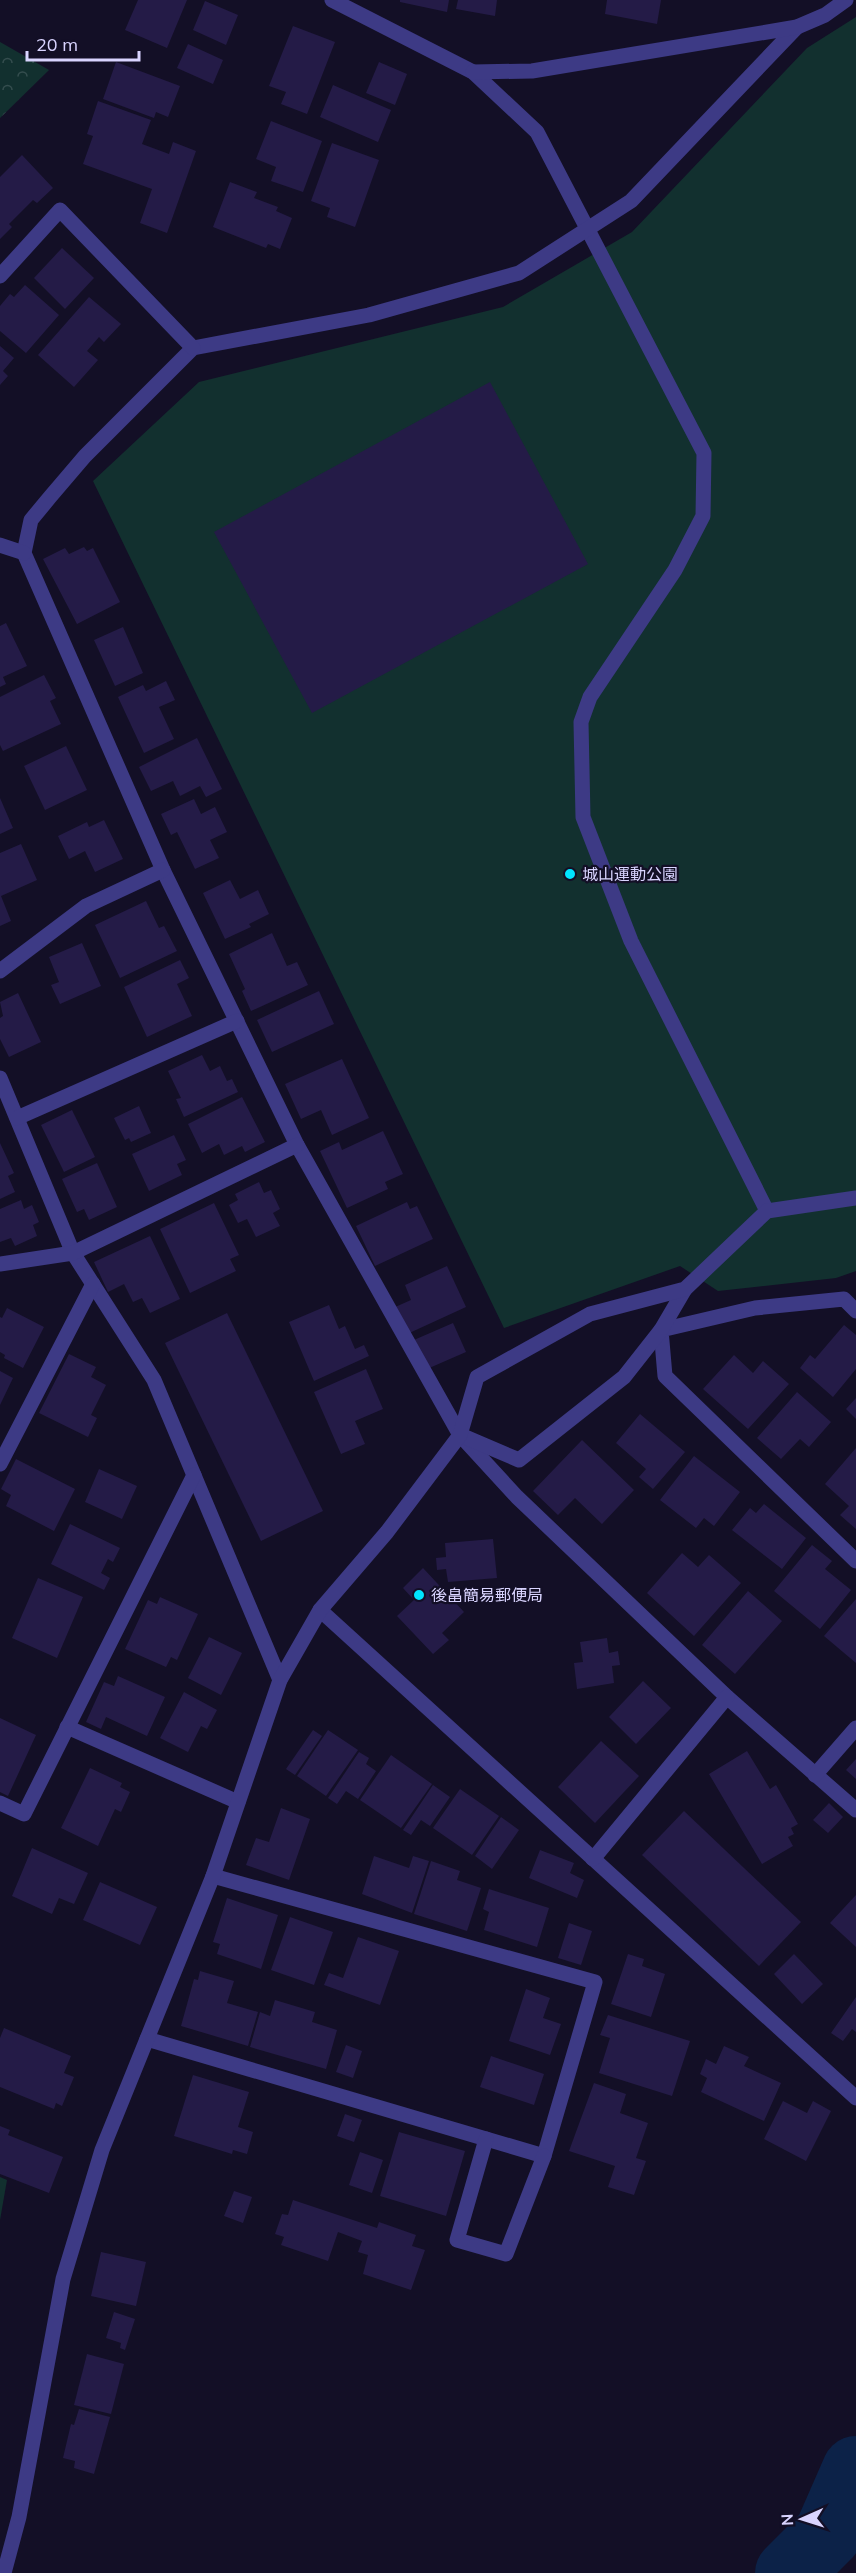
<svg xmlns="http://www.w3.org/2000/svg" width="856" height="2573" font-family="Mulish,'Noto Sans JP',sans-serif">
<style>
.forest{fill:url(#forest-crowns)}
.garden{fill:#12302f}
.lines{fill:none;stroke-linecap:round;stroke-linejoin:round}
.river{stroke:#0c2248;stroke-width:68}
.building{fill:#241b47}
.minor{stroke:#3d3a85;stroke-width:15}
.poi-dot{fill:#00e5ff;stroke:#130f26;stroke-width:2}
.labels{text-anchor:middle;stroke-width:4.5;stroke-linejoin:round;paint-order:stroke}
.poi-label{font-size:16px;fill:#d9d4ff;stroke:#130f26;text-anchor:start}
</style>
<defs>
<pattern id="forest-crowns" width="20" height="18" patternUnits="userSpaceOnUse" patternTransform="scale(1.5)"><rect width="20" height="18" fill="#12302f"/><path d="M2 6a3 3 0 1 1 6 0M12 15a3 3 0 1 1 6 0" fill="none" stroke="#344d4e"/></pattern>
</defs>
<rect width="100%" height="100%" fill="#130f26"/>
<path class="forest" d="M0,42L49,70L0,118Z"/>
<g class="garden">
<path d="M856,17V1271L836,1278L718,1291L680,1266L504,1328L93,481L199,382L503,307L632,232L807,48Z"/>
<path d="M0,2177L7,2180L0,2220Z"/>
</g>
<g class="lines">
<path class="river" d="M789,2573L828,2534L856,2470"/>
</g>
<g class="building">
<path d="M138,0H187L167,48L125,30Z"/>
<path d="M400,0H449L447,12L400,2Z"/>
<path d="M458,0H497L495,16L456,9Z"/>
<path d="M607,0H661L657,24L605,14Z"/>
<path d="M205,1L238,15L226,45L193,30Z"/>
<path d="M293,26L335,42L307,114L281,104L286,92L269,86Z"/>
<path d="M188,44L223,60L213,84L177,68Z"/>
<path d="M116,62L180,86L168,117L156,112L154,118L103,99Z"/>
<path d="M379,62L407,74L395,105L366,93Z"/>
<path d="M333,85L391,110L378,142L320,117Z"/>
<path d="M98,101L151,120L142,144L169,154L173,142L196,151L167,233L140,223L152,189L83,164L93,136L87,134Z"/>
<path d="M271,121L322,141L303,192L271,181L276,167L256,159Z"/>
<path d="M332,143L379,160L355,227L327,217L330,208L311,201Z"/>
<path d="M22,155L53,188L37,203L33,200L9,224L12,227L0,239V177Z"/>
<path d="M230,182L257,192L254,198L278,207L276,211L292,218L280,249L268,244L266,248L213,227Z"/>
<path d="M62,248L94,278L65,309L34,278Z"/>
<path d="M25,285L59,315L26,353L0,331V306L10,294L14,297Z"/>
<path d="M89,297L121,324L104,342L99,337L87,351L98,360L74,387L38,355Z"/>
<path d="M0,346L14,358L3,371L8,376L0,385Z"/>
<path d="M490,382L588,564L312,713L214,532Z"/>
<path d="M84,547L87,551L93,548L120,602L77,624L43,559L65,548L69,554Z"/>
<path d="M6,623L27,666L3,677L6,684L0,687V626Z"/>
<path d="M123,627L143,673L115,686L94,640Z"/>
<path d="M44,675L56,698L50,701L61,724L3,751L0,745V697Z"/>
<path d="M166,681L175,700L159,707L174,739L144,753L118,697L143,685L146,691Z"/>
<path d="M197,738L222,789L206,797L200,786L180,796L173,781L151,791L139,767Z"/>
<path d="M66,746L87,790L45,810L24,766Z"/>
<path d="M0,798L13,828L0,834Z"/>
<path d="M194,799L201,814L215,807L227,832L210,840L219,858L195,869L177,832L171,835L161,814Z"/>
<path d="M104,820L123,859L95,872L85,851L69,859L58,836L87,822L89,827Z"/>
<path d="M21,844L37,880L1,896L11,921L0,926V853Z"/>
<path d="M230,880L240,899L258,890L269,914L249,924L251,927L225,939L203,893Z"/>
<path d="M146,901L159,928L164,926L177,951L120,978L95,925Z"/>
<path d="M272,933L287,966L297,962L308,985L251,1011L242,991L245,989L229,954Z"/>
<path d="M82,943L101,986L60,1004L51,985L59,982L49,957Z"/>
<path d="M180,960L189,978L177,984L192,1016L147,1037L124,987Z"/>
<path d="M319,991L334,1024L272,1052L257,1020Z"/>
<path d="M18,993L41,1042L9,1057L0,1039V1018L3,1016L0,1002Z"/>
<path d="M202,1055L210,1071L220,1066L227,1081L232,1079L238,1092L184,1117L176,1099L181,1098L168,1071Z"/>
<path d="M342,1059L369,1118L332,1135L321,1110L301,1119L285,1084Z"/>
<path d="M242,1097L265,1142L245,1152L242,1146L224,1155L219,1144L202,1153L188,1124Z"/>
<path d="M139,1106L151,1133L131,1142L129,1138L125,1140L114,1118Z"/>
<path d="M72,1110L95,1157L64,1172L41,1125Z"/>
<path d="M383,1131L403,1174L385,1182L388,1189L347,1208L320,1151L339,1142L342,1150Z"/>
<path d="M174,1135L186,1160L177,1164L182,1175L149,1191L132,1154Z"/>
<path d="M0,1143L14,1173L8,1176L15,1192L0,1199Z"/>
<path d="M97,1163L117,1207L89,1220L84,1209L77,1212L62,1179Z"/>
<path d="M259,1182L264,1193L271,1190L280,1209L273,1213L280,1226L256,1237L247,1219L238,1223L229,1205L238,1200L235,1194Z"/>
<path d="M21,1200L24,1209L32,1205L39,1222L33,1225L37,1236L15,1246L11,1238L0,1242V1209Z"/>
<path d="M407,1202L410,1209L417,1206L433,1239L375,1266L356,1226Z"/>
<path d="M214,1203L239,1255L230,1259L236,1271L190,1293L160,1229Z"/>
<path d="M150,1236L180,1299L150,1313L142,1298L133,1302L124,1284L108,1292L94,1262Z"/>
<path d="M447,1266L466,1307L405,1335L393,1308L411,1300L405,1285Z"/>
<path d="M329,1305L339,1329L345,1326L355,1349L364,1345L369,1356L314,1381L289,1322Z"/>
<path d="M7,1308L44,1327L23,1368L4,1358L5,1355L0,1352V1317L2,1318Z"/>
<path d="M227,1313L323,1511L261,1541L165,1343Z"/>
<path d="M453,1323L466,1352L427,1369L407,1343Z"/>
<path d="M844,1325L856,1335V1369L833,1397L800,1368L810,1355L815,1359Z"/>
<path d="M69,1354L96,1367L91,1377L106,1385L91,1415L97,1418L88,1437L39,1413Z"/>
<path d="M734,1355L753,1373L763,1361L789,1384L748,1429L703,1389Z"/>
<path d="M366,1369L383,1409L355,1421L365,1444L341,1454L314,1392Z"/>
<path d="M0,1371L13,1378L0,1405Z"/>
<path d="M797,1392L831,1422L809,1447L800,1439L781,1459L757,1438Z"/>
<path d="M856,1398V1419L846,1409Z"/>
<path d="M640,1414L685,1452L653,1489L639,1477L646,1469L616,1443Z"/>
<path d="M582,1440L634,1490L602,1524L575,1498L558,1515L533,1491Z"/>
<path d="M856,1448V1529L840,1515L849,1506L825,1484Z"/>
<path d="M694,1456L740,1492L714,1526L704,1518L696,1528L660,1500Z"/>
<path d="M16,1459L75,1489L54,1531L6,1506L11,1495L1,1489Z"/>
<path d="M99,1469L137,1486L122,1519L85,1502Z"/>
<path d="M764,1504L806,1538L782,1569L732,1530L750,1508L756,1513Z"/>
<path d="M70,1524L120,1548L113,1562L108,1559L101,1573L110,1578L104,1590L51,1564Z"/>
<path d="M493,1539L497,1578L448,1582L446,1569L437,1570L436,1558L446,1557L445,1543Z"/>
<path d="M812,1545L832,1561L825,1569L851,1590L820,1629L774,1591Z"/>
<path d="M682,1553L698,1567L709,1555L741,1583L694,1636L647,1593Z"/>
<path d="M423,1568L464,1612L442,1633L449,1640L433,1654L397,1616L414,1600L403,1588Z"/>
<path d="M38,1578L83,1597L57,1658L12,1638Z"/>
<path d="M748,1591L782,1621L735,1674L702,1645Z"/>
<path d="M160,1597L198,1614L177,1660L171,1657L166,1667L125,1649L148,1600L157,1604Z"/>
<path d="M856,1599V1663L824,1636Z"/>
<path d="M209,1637L242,1653L221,1695L188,1678Z"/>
<path d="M607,1638L609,1653L618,1651L620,1665L612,1666L614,1683L577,1689L574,1663L583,1662L580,1642Z"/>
<path d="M118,1676L165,1697L147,1736L106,1717L101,1729L86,1722L104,1682L114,1686Z"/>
<path d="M643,1681L671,1708L636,1744L609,1717Z"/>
<path d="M184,1692L217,1710L207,1729L201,1726L188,1752L160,1738Z"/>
<path d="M0,1718L36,1735L8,1796L0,1792Z"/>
<path d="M313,1730L322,1736L295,1775L286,1769Z"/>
<path d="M328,1730L358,1750L326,1796L297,1776Z"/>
<path d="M601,1741L639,1776L595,1823L558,1787Z"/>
<path d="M747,1751L770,1789L776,1785L798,1824L791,1828L794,1834L788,1837L793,1846L762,1864L709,1774Z"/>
<path d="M359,1752L369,1758L366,1764L376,1771L358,1799L346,1791L337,1804L328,1798Z"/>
<path d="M391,1755L432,1784L401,1828L360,1800Z"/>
<path d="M856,1759V1779L846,1770Z"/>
<path d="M90,1768L122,1783L120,1787L130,1792L121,1812L115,1809L98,1846L61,1828Z"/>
<path d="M433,1785L450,1797L430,1826L421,1820L411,1835L403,1830Z"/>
<path d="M460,1789L499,1816L472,1855L433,1828Z"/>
<path d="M829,1803L843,1817L828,1833L813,1820Z"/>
<path d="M281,1808L310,1819L289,1880L246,1865L256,1838L269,1842Z"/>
<path d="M684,1811L801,1922L759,1966L642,1855Z"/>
<path d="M501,1817L519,1830L492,1869L475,1856Z"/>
<path d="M32,1848L88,1873L74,1904L59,1898L52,1914L12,1896Z"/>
<path d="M540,1850L574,1863L570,1873L584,1880L577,1898L529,1878Z"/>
<path d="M374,1856L409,1868L413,1856L429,1861L412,1913L362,1894Z"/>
<path d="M431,1861L460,1871L457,1880L481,1888L467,1931L414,1914Z"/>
<path d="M100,1882L157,1907L140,1945L83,1920Z"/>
<path d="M489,1889L549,1908L537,1947L484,1930L489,1912L483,1909Z"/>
<path d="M856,1895V1947L830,1923Z"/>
<path d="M227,1898L278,1915L261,1969L217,1954L220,1944L213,1942Z"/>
<path d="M290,1917L333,1932L314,1985L271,1970Z"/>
<path d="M569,1923L592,1931L581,1965L558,1958Z"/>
<path d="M358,1937L399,1951L380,2005L324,1985L329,1973L343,1978Z"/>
<path d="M628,1954L644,1959L642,1966L665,1974L651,2017L611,2004Z"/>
<path d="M794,1954L823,1984L802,2004L774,1974Z"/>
<path d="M200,1971L234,1981L227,2003L258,2012L248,2046L181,2026L194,1979L198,1980Z"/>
<path d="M526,1989L550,1998L543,2018L561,2024L550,2055L509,2041Z"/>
<path d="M856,1997V2032L852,2029L843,2041L831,2033Z"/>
<path d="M275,2000L315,2012L312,2022L337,2030L326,2069L250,2047L260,2012L270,2016Z"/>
<path d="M608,2015L690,2041L672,2096L599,2073L610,2038L600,2035Z"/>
<path d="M4,2028L71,2056L64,2073L74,2077L62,2106L56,2103L54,2109L0,2087V2038Z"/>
<path d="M346,2045L362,2051L353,2078L336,2072Z"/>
<path d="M724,2046L749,2057L744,2066L781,2083L764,2121L701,2092L707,2078L700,2074L706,2059L716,2064Z"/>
<path d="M491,2056L544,2074L534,2105L480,2087Z"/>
<path d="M193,2075L249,2092L238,2127L253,2132L247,2154L233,2150L232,2154L174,2136Z"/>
<path d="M594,2083L626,2094L620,2113L648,2123L636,2158L646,2161L634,2195L608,2187L615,2166L569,2151Z"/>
<path d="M783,2101L807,2113L813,2101L831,2111L806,2161L764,2139Z"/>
<path d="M345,2114L362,2120L354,2142L337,2136Z"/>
<path d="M0,2126L10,2130L8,2135L63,2157L49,2193L0,2174Z"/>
<path d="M399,2132L465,2151L446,2216L380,2196Z"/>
<path d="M360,2152L383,2160L372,2193L349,2185Z"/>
<path d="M234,2191L252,2197L243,2223L224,2216Z"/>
<path d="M293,2200L377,2228L379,2222L416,2235L412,2246L425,2250L411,2290L363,2274L368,2255L358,2252L362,2241L338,2232L328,2261L281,2245L284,2237L275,2234L282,2214L288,2215Z"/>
<path d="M101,2252L146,2262L136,2306L91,2296Z"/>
<path d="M114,2312L135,2319L125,2350L120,2348L121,2343L106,2338Z"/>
<path d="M87,2354L124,2364L111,2414L74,2405Z"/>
<path d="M79,2409L110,2417L94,2474L74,2468L75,2461L63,2458L71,2424L74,2425Z"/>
</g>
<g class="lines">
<g class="minor">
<path d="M332,0L473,72L537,132L704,453L703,516L675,570L590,697L581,722L583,817L631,941L767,1211"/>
<path d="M797,27L631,201L519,273L369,315L193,348L85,456L50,497L31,520L24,553L163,870L297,1145L460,1435L517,1497L727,1697L856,1810"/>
<path d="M473,72L532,71L797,27L825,15L846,0"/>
<path d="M0,276L60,210L193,348"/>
<path d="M0,545L24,553"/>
<path d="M0,971L86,906L163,870"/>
<path d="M0,1078L73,1253L154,1380L280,1680"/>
<path d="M17,1118L237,1021"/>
<path d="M0,1264L73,1253L297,1145"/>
<path d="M856,1311L844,1299L755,1308L661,1330L665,1376L856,1561"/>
<path d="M465,1437L519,1460L624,1377L661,1330L685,1289"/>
<path d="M0,1464L93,1284"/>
<path d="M320,1610L856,2098"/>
<path d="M67,1727L238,1802"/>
<path d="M815,1775L856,1728"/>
<path d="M0,1803L24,1814L194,1475"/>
<path d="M593,1859L727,1697"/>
<path d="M147,2039L544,2156L595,1982L213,1876"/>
<path d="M486,2139L457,2240L506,2254L544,2156"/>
<path d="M4,2573L19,2517L63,2279L102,2150L213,1876L280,1680L320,1610L387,1532L460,1435L477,1377L590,1314L685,1289L767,1211L856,1198"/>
</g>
</g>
<g class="poi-dot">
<circle cx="570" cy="874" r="6"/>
<circle cx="419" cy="1595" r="6"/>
</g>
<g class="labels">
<g class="poi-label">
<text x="582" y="880">城山運動公園</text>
<text x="431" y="1601">後畠簡易郵便局</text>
</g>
</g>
<g transform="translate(802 2519) rotate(267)" stroke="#130f26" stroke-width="4.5" paint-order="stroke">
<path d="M0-4.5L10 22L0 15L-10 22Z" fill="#d9d4ff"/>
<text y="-9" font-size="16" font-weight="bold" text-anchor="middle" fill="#d9d4ff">N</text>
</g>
<path d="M27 51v9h112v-9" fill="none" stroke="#d9d4ff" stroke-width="3"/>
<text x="36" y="51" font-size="18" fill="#d9d4ff" stroke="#130f26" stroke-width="4.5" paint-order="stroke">20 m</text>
</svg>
